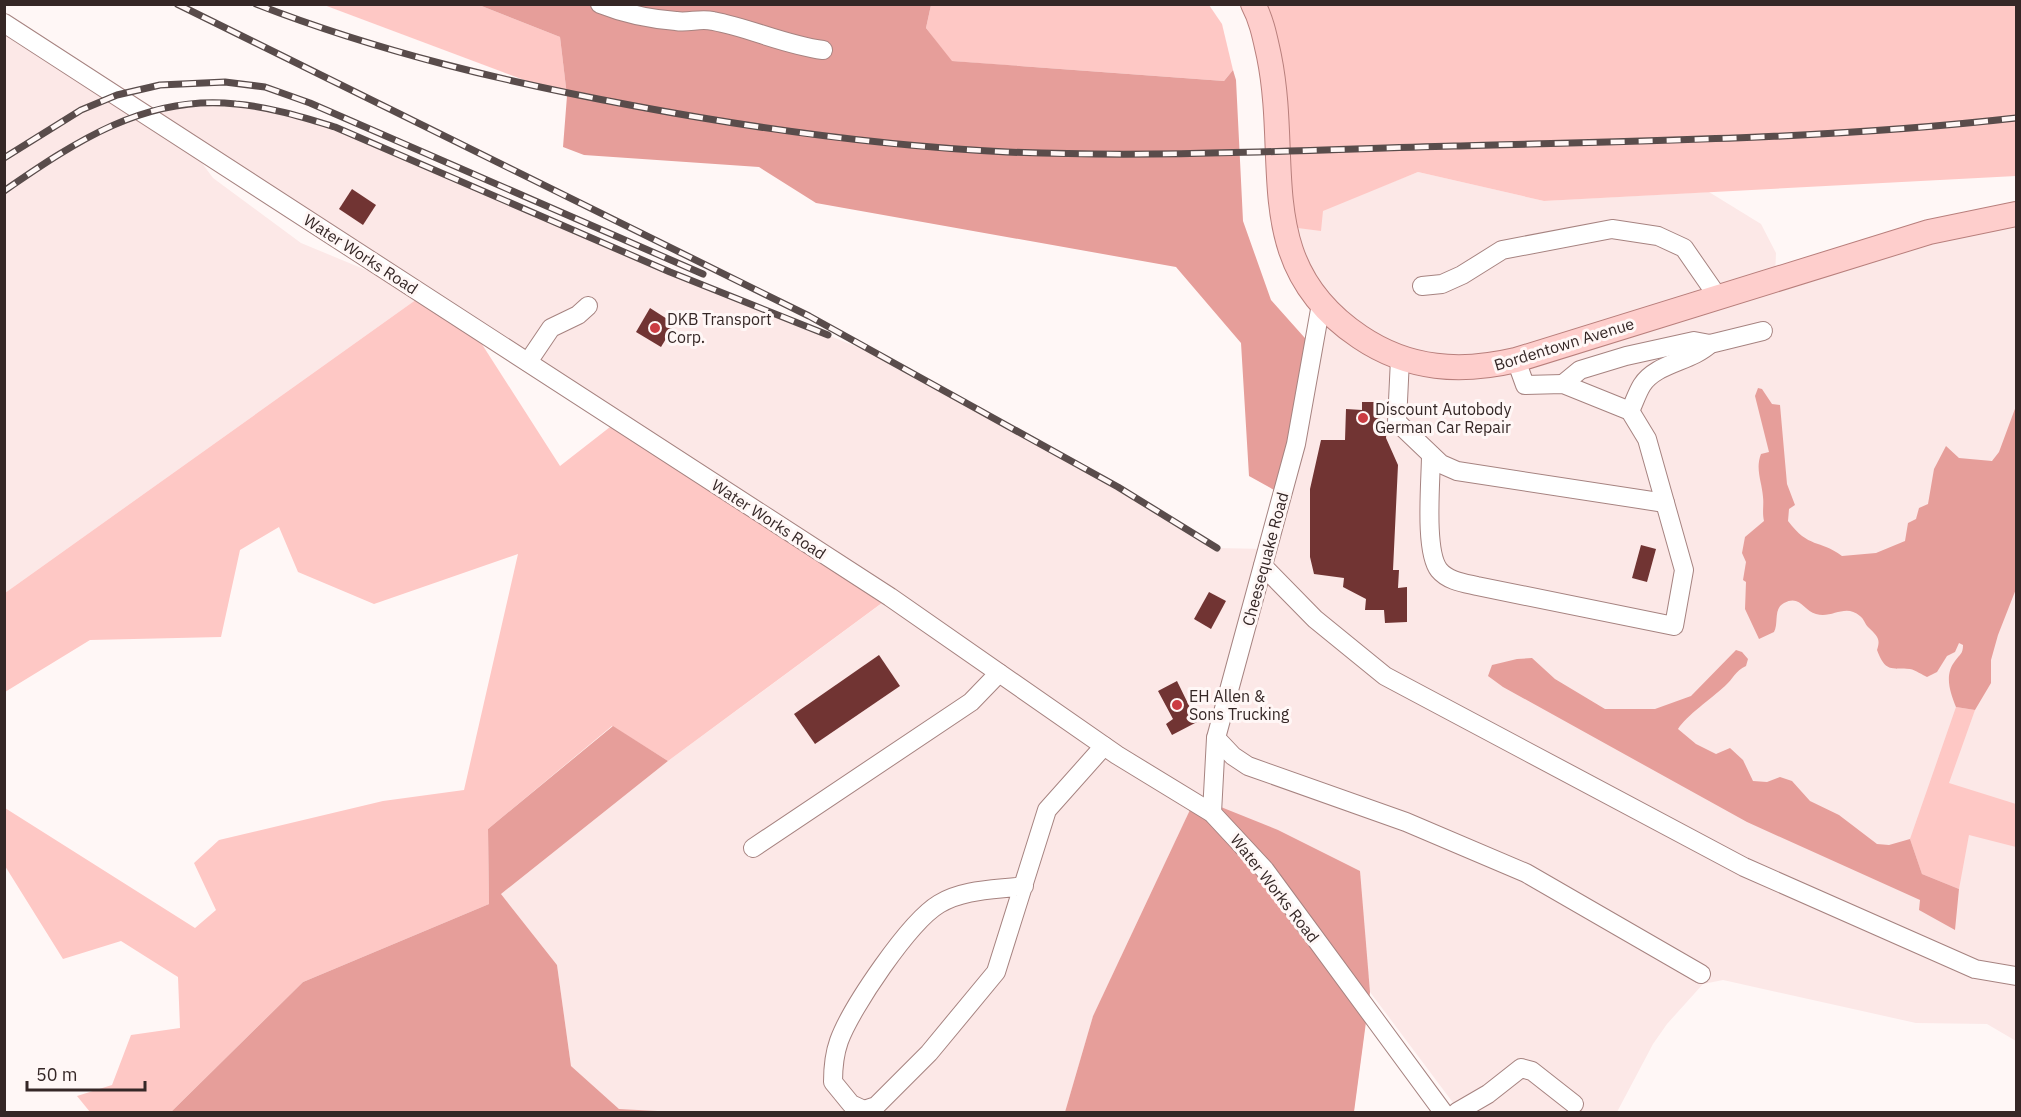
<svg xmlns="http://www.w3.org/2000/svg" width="2021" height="1117" font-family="'IBM Plex Sans',sans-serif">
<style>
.built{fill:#fce8e7}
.green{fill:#fec8c5}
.forest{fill:#e69e9a}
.building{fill:#713433}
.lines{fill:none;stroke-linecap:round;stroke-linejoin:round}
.minor-casing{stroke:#a68380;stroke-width:20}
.major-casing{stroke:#b87f7c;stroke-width:26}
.minor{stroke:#fff;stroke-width:18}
.major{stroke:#fececc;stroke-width:24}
.rail-casing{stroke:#594c4b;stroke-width:7}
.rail{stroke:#fff7f6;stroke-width:4.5;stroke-dasharray:14;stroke-linecap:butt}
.poi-dot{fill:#cb3c42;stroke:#fff7f6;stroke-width:2}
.labels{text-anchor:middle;stroke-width:6;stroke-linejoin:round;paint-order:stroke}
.street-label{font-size:16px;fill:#352726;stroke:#fff7f6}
.poi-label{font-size:16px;fill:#352726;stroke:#fff7f6;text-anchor:start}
</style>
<rect width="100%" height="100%" fill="#fff7f6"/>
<path class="built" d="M4,20L146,114L176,105L236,104L284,112L335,127L670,272L885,358L1118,487L1217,548L1267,549L1321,304L1282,226L1418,172L1544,201L1709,192L1761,224L1776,253L1775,278L2016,214V1041L1987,1024L1916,1023L1723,980L1703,984L1667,1024L1653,1044L1617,1112H1460L1370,992L1365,944L1196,797L1093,1016L1065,1112H677L619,1109L571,1066L557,965L501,894L668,761L889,598L179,132L213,178L301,243L424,294L5,593Z"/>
<g class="green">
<path d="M324,5H479L560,37L567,96Z"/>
<path d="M931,5H1209L1222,24L1233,70L1224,81L951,61L926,28Z"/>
<path d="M1253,5H2016V176L1544,201L1418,172L1323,211L1321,231L1282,226Z"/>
<path d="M424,294L469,324L560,466L619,420L890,597L668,761L612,726L488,829L489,904L303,982L171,1112H90L77,1096L112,1085L131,1035L180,1028L178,977L121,941L63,959L5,866V808L195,928L216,910L194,863L219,840L383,801L464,790L518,554L374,604L298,572L279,527L240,550L221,637L90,640L5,692V593Z"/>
<path d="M1956,707L1975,710L1949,783L2016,804V847L1969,835L1959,889L1922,874L1910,839Z"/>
</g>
<g class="forest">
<path d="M479,5H931L926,28L952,61L1224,81L1233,70L1236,80L1243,221L1271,300L1312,346L1283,495L1249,476L1241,343L1176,267L816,203L759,167L584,155L563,147L567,96L560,37Z"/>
<path d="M1758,388L1762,389L1772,404L1780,405L1787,484L1795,505L1789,509L1788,521C1809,549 1819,539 1842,556L1876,553L1905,541L1908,523L1916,519L1919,508L1928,504L1934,469L1946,446L1959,458L1992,461L1999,452L2016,406V589L1998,635L1991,660V683L1975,710L1956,707C1950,692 1944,675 1955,661C1960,654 1963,654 1963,645L1959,643L1955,652L1947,656L1937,672L1927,677C1922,675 1916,670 1910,669C1891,668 1885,672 1877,650C1881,638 1877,636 1868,627C1865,624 1864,619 1860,616C1845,603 1832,619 1816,614C1804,611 1800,594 1784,603C1773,609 1779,623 1774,632L1759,639L1745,609L1746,582L1743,580L1746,562L1742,553L1745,537L1764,521C1762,512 1764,505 1763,497C1762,482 1755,469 1761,454L1769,452L1755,396Z"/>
<path d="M1736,650L1742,652L1748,659L1746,666C1735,671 1733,679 1725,686C1712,698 1686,716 1678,729L1696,744L1716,754L1730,748L1743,760L1753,781L1767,782L1780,777L1792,781L1810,801L1839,815L1877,844L1889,845L1910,839L1922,874L1959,889L1955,930L1919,910L1920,900L1747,822L1503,687L1488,676L1492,665L1517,659L1532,658L1555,679L1605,709H1655L1691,696Z"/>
<path d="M613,726L668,761L501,894L557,965L571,1066L619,1109L677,1112H171L303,982L489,904L488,829Z"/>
<path d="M1196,797L1278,830L1360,871L1370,992L1354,1112H1065L1093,1016Z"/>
</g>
<g class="building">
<path d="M352,189L376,205L363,225L339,209Z"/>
<path d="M650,308L675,324L661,347L636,332Z"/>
<path d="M1362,402H1381V426H1387L1386,438L1398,465L1393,570H1399L1398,588L1407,587V622L1385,623L1384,610H1365L1366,599L1343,587L1344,578L1314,574L1310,557V489L1321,440H1345L1346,409L1362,410Z"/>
<path d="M1641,545L1656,549L1647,582L1632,578Z"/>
<path d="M1209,592L1226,601L1211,629L1194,619Z"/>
<path d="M879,655L900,686L815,744L794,714Z"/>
<path d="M1177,681L1197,722L1172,735L1166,724L1173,719L1158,691Z"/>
</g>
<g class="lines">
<defs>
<g id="minor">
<path d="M600,4C625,14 649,19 676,21C689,23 700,18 713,21C750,28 785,45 823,50"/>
<path d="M4,23L890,597L1117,755L1212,813L1265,870L1443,1112"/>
<path d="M1422,286L1442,284L1462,275L1502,250L1612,229L1658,236L1684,248L1718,297"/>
<path d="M1400,359L1397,422L1441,464L1457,471L1665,503"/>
<path d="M528,362L551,328L578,315L588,306"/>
<path d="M1563,384L1580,370L1626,356L1694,341L1710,344L1763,331"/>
<path d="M1630,411C1634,403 1637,393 1642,385C1656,363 1691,362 1710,344"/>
<path d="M1431,455C1431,480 1424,551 1439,570C1448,581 1464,583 1477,586L1674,626L1684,570L1647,439L1630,411L1563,384L1525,385L1516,360"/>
<path d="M1263,566L1315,619L1385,676L1744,867L1975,969L2016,976"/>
<path d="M1216,738L1233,756L1248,766L1406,822L1526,873L1701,974"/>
<path d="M1212,813L1216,738L1296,444L1321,304"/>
<path d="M753,848L971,702L999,673"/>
<path d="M1024,886C995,890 964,889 939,904C909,922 851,1008 839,1041C834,1055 833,1068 833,1082L851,1104L864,1110L876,1106L929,1053L996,972L1047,810L1104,746"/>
<path d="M1457,1112L1488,1094L1521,1068L1532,1071L1574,1104"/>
</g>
<path id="major" d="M1253,4C1262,21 1265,38 1269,56C1291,164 1251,264 1360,337C1409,370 1461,373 1516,360L1929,232L2016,214"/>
</defs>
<use href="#minor" class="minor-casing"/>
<use href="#major" class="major-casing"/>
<use href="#minor" class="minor"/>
<use href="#major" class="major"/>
<defs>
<g id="rail">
<path d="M177,4L809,316L1118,487L1217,548"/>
<path d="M256,4C379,52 506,82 635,106C758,129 883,146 1007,152C1157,158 1305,150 1454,146C1642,141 1830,139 2016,118"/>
<path d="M4,158L81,110L117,95L160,85L225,82L265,87L310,103L703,274"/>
<path d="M4,191C75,142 146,94 236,104C270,107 302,117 335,127L670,272L828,335"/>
</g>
</defs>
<use href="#rail" class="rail-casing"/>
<use href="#rail" class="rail"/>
</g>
<g class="poi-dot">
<circle cx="655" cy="328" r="6"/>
<circle cx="1363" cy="418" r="6"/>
<circle cx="1177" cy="705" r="6"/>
</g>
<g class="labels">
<g class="street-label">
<text transform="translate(361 254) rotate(33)" y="6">Water Works Road</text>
<text transform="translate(1564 344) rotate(-17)" y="6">Bordentown Avenue</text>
<text transform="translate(769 519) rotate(33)" y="6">Water Works Road</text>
<text transform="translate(1265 559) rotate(-75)" y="6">Cheesequake Road</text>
<text transform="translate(1275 888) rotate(52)" y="6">Water Works Road</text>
</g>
<g class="poi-label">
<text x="667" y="325">DKB Transport<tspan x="667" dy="18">Corp.</tspan></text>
<text x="1375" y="415">Discount Autobody<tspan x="1375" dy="18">German Car Repair</tspan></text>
<text x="1189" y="702">EH Allen &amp;<tspan x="1189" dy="18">Sons Trucking</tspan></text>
</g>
</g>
<rect width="2021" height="1117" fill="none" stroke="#352726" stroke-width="12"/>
<path d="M27 1081v9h118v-9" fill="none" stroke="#352726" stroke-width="3"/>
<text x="36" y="1081" font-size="18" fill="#352726" stroke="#fff7f6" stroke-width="4.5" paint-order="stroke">50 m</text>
</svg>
